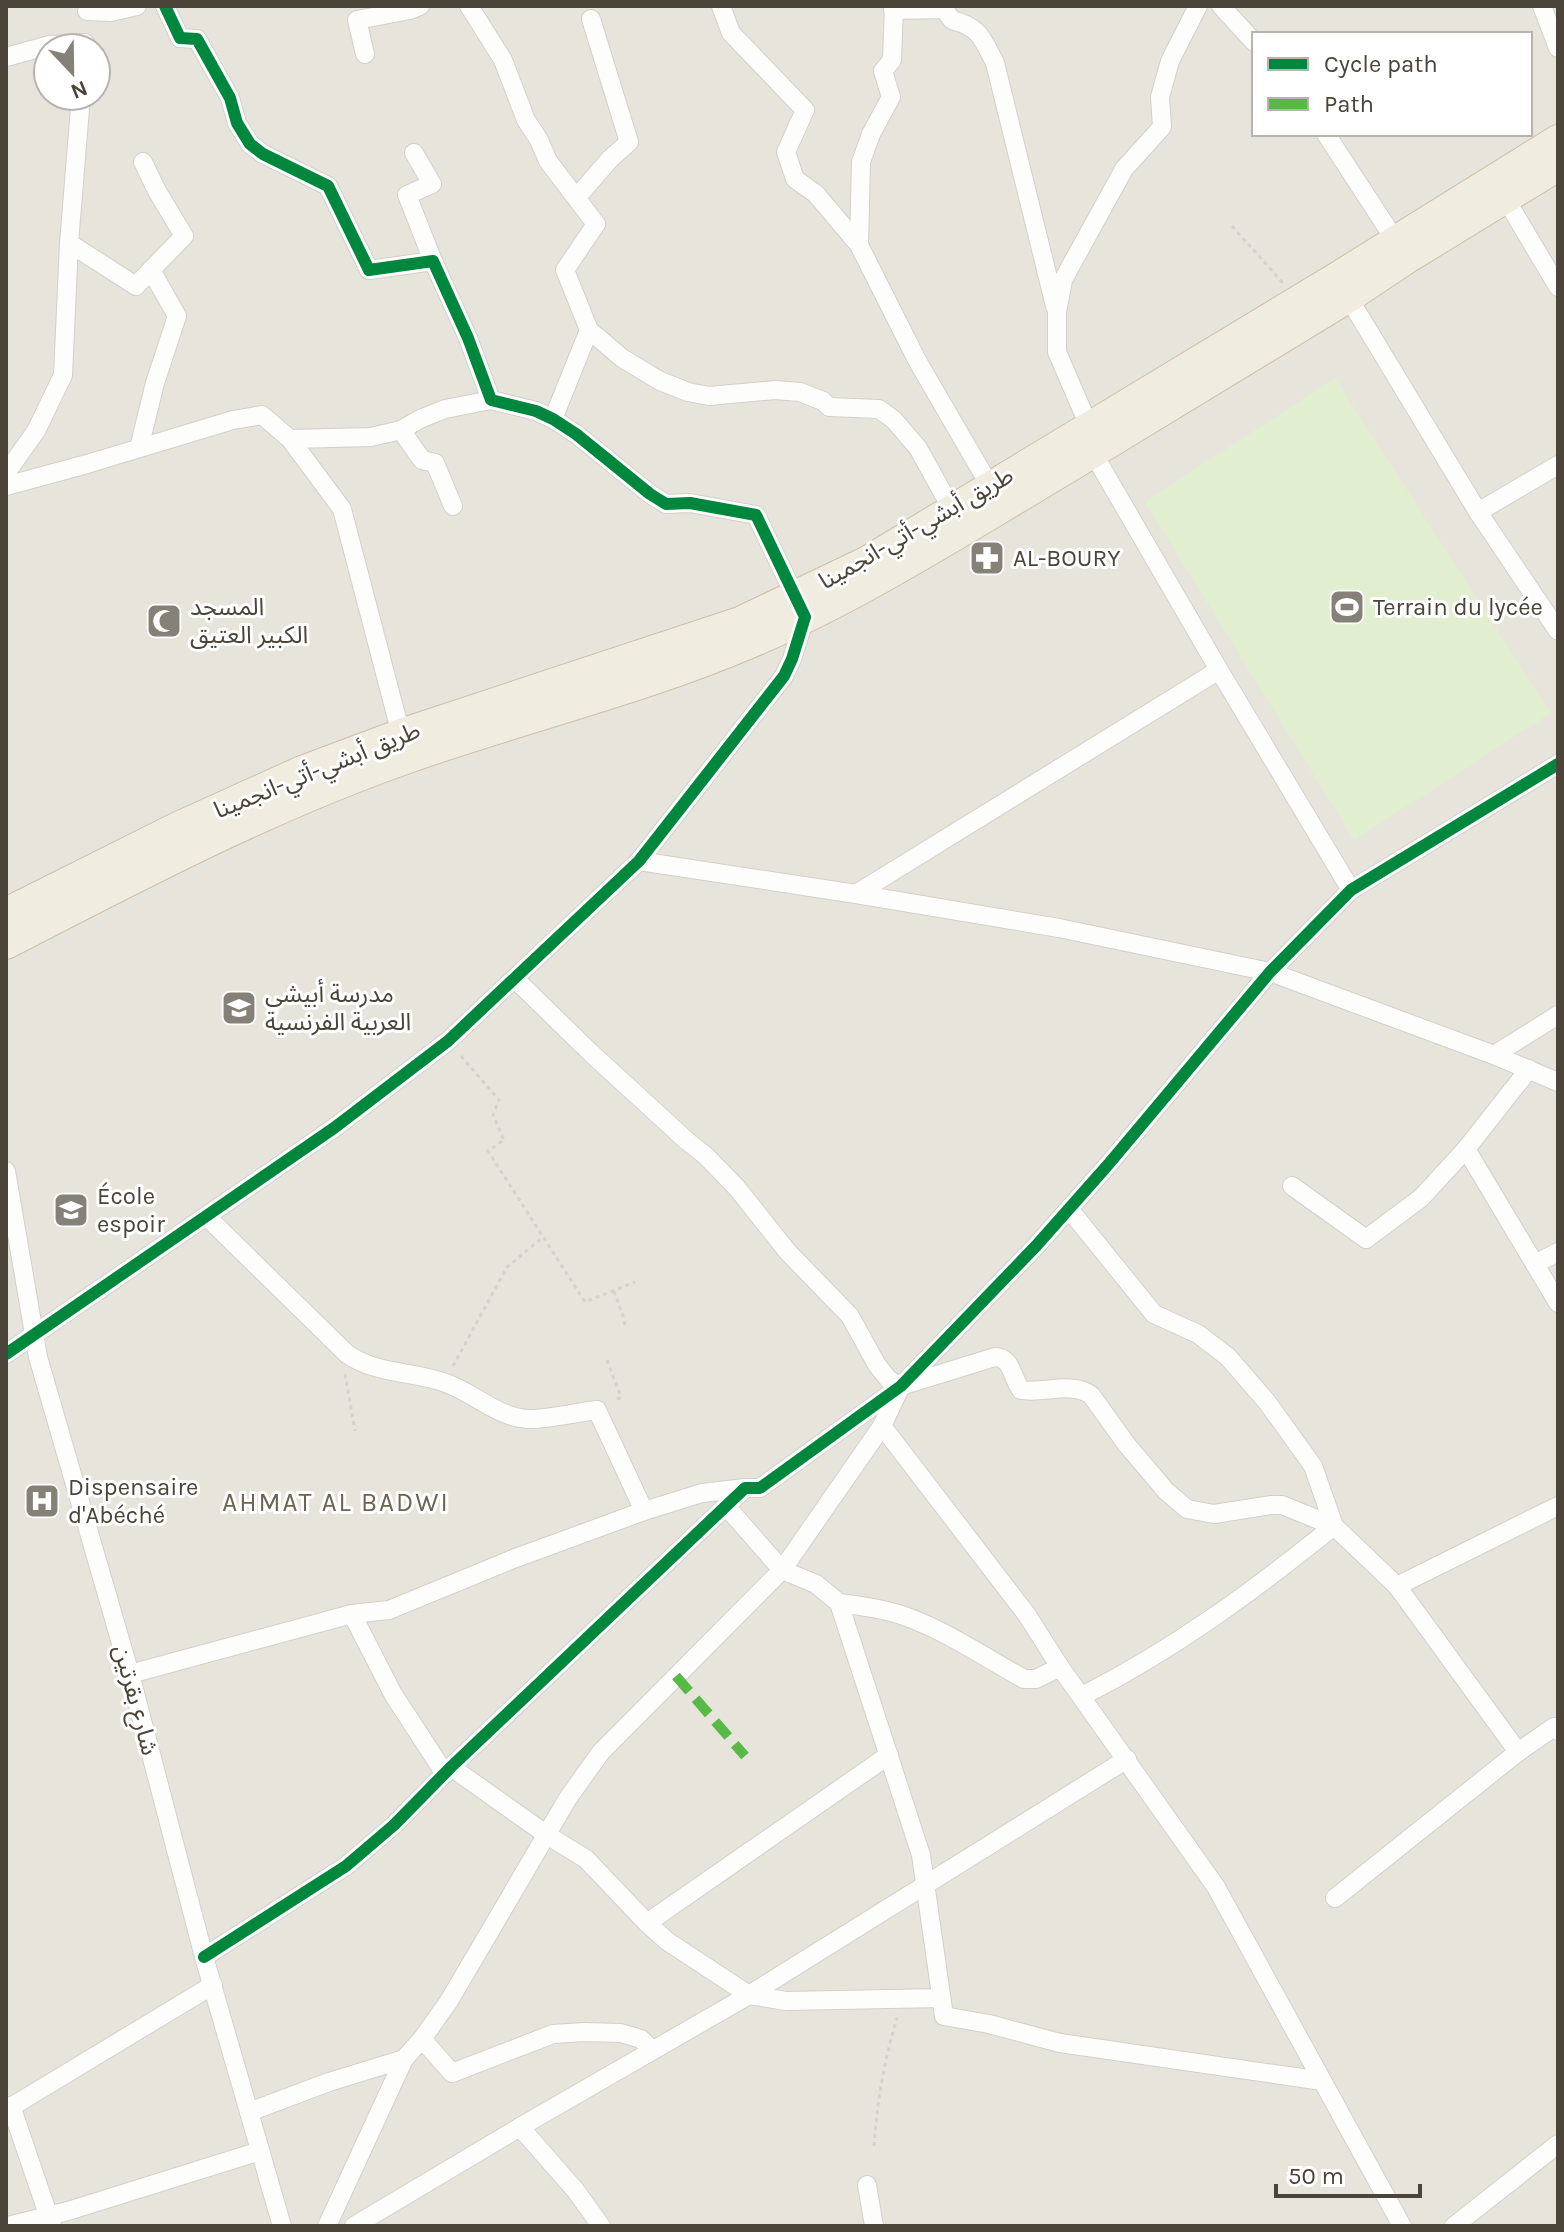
<svg xmlns="http://www.w3.org/2000/svg" width="1564" height="2232" font-family="Karla,'Noto Sans Arabic',sans-serif">
<style>
.residential{fill:#e7e4dc;fill-rule:evenodd}
.green{fill:#e1eecf}
.lines{fill:none;stroke-linecap:round;stroke-linejoin:round}
.minor-casing{stroke:#d2d0cb;stroke-width:20}
.trunk-casing{stroke:#ccbfa9;stroke-width:32}
.path{stroke:#d3d2cc;stroke-width:3;stroke-dasharray:4 4;stroke-linecap:butt}
.minor{stroke:#fdfdfc;stroke-width:18}
.trunk{stroke:#f0ece0;stroke-width:30}
.quiet{stroke:#58b947;stroke-width:10;stroke-dasharray:20 10;stroke-linecap:butt}
.cycleway-casing{stroke:#fff;stroke-width:17}
.cycleway{stroke:#00873e;stroke-width:12}
.labels{text-anchor:middle;stroke-width:6;stroke-linejoin:round;paint-order:stroke}
.street-label{font-size:24px;fill:#4b4439;stroke:#fff}
.poi-label{font-size:24px;fill:#4b4439;stroke:#fff;text-anchor:start}
.neighbourhood-label{font-size:26px;letter-spacing:2px;fill:#6e6250;stroke:#fff}
</style>
<rect width="100%" height="100%" fill="#f4f2ee"/>
<path class="residential" d="M6,6H1558V2226H6ZM1254,34H1530V134H1254ZM48,48H96V96H48Z"/>
<path class="green" d="M1335,378L1551,713L1354,840L1145,502Z"/>
<g class="lines">
<defs>
<g id="minor">
<path d="M469,6L503,60L526,120L539,140L548,161L596,224L565,270L589,330L622,358L660,381L688,392L709,396L775,390L800,392L823,401L829,407L879,409L894,420L918,448L953,511"/>
<path d="M721,6L731,33L805,110L786,152L795,179L816,194L859,245L918,362L990,486"/>
<path d="M1221,6L1254,42"/>
<path d="M1542,6L1558,48"/>
<path d="M893,10L944,9L952,20C980,27 982,38 995,63L1055,306"/>
<path d="M87,11L111,12L137,6"/>
<path d="M365,54L357,20L410,10L420,6"/>
<path d="M6,57L50,45L85,43"/>
<path d="M1326,134L1395,240"/>
<path d="M414,153L432,184L407,195L433,261"/>
<path d="M143,162L157,191L184,236L151,270"/>
<path d="M577,197L610,159L629,142L591,19"/>
<path d="M1505,198L1558,287"/>
<path d="M69,243L136,286L151,270L177,316L155,383L139,448"/>
<path d="M859,245L861,162L871,134L891,97L883,71L892,60L894,6"/>
<path d="M1345,292L1478,512L1558,631"/>
<path d="M553,419L589,330"/>
<path d="M1089,426L1057,352V312L1063,280L1124,169L1162,127L1160,97L1170,61L1198,6"/>
<path d="M401,430L422,460L435,463L453,506"/>
<path d="M290,439L342,509L401,734"/>
<path d="M1093,453L1219,670L1351,890"/>
<path d="M6,473L36,431L63,375L69,243L81,96"/>
<path d="M6,486L87,464L233,420L262,415L290,439L371,437L401,430L420,419L445,409L491,400"/>
<path d="M1478,512L1558,465"/>
<path d="M639,861L856,894L1059,928L1270,972L1494,1055L1558,1082"/>
<path d="M856,894L1219,670"/>
<path d="M515,979L591,1053L687,1141L706,1156L737,1188L787,1251L850,1316L877,1365L889,1380L901,1386L995,1357C1012,1357 1012,1378 1021,1390C1044,1394 1071,1381 1091,1395L1127,1445L1166,1491L1187,1509L1214,1514L1272,1505H1282L1334,1526L1397,1586L1518,1752L1554,1727L1558,1731"/>
<path d="M1494,1055L1558,1015"/>
<path d="M1466,1149L1529,1069"/>
<path d="M6,1171L38,1357L130,1674L204,1957L282,2226"/>
<path d="M1292,1186L1366,1239L1421,1198L1466,1149L1558,1303"/>
<path d="M1069,1209L1154,1314L1198,1334L1228,1357L1267,1402L1313,1466L1334,1526C1253,1591 1175,1649 1082,1696"/>
<path d="M207,1217L347,1354C376,1374 410,1371 443,1382C472,1391 496,1417 528,1419C545,1420 578,1412 597,1410L644,1511"/>
<path d="M1535,1264L1558,1252"/>
<path d="M6,1354L334,1128L448,1041L639,861L784,676L792,659L805,617L756,515L690,503L666,504L650,494L576,434L553,419L536,411L491,400L468,338L433,261L369,270L328,186L263,154L250,144L237,123L230,98L197,39L180,38L165,6"/>
<path d="M882,1426L1027,1615L1060,1667L1216,1887L1402,2226"/>
<path d="M726,1506L782,1570L816,1584L839,1603L921,1855L944,2016L989,2024L1060,2043L1322,2081"/>
<path d="M1397,1586L1558,1506"/>
<path d="M839,1603C862,1606 885,1609 907,1617C948,1632 986,1658 1024,1679H1036L1060,1667"/>
<path d="M352,1614L393,1694L445,1774"/>
<path d="M130,1674L352,1614L389,1610L513,1559L644,1511L702,1493L745,1488"/>
<path d="M451,1767L547,1835L586,1859L647,1923L667,1941L749,1995L786,2001L941,1998"/>
<path d="M1335,1898L1518,1752"/>
<path d="M647,1923L889,1755"/>
<path d="M204,1957L346,1866L394,1825L451,1767L745,1488H760L901,1386L1036,1246L1107,1166L1270,972L1351,890L1558,764"/>
<path d="M422,2039L452,2073L553,2034L584,2032L621,2033L641,2039L652,2050"/>
<path d="M11,2106L52,2226"/>
<path d="M6,2110L213,1985"/>
<path d="M249,2112L329,2082L404,2059"/>
<path d="M520,2127L576,2191L601,2226"/>
<path d="M867,2185L874,2226"/>
<path d="M8,2226L68,2211L260,2151"/>
<path d="M327,2226L404,2059L422,2039L449,2001L568,1798L601,1752L782,1570L882,1426L899,1390"/>
<path d="M354,2226L520,2127L749,1995L1127,1759"/>
<path d="M1454,2226L1558,2144"/>
</g>
<g id="trunk">
<path d="M6,913L176,828L302,771L401,734L740,622L866,562L1336,278L1558,140"/>
<path d="M6,944C138,876 268,807 408,758C521,718 640,690 750,643C842,604 929,551 1014,500C1126,433 1237,365 1349,297L1409,257L1558,166"/>
</g>
</defs>
<use href="#minor" class="minor-casing"/>
<use href="#trunk" class="trunk-casing"/>
<g class="path">
<path d="M1232,226L1283,283"/>
<path d="M461,1056L499,1100L493,1115L504,1140L488,1151L585,1302L635,1282"/>
<path d="M614,1291L623,1316L625,1326"/>
<path d="M607,1360L621,1397L614,1401"/>
<path d="M453,1366L507,1267L543,1237"/>
<path d="M345,1374L355,1431"/>
<path d="M874,2146C877,2103 884,2060 897,2018"/>
</g>
<use href="#minor" class="minor"/>
<use href="#trunk" class="trunk"/>
<path class="quiet" d="M676,1676L745,1756"/>
<defs>
<g id="cycleway">
<path d="M6,1354L334,1128L448,1041L639,861L784,676L792,659L805,617L756,515L690,503L666,504L650,494L576,434L553,419L536,411L491,400L468,338L433,261L369,270L328,186L263,154L250,144L237,123L230,98L197,39L180,38L165,6"/>
<path d="M204,1957L346,1866L394,1825L451,1767L745,1488H760L901,1386L1036,1246L1107,1166L1270,972L1351,890L1558,764"/>
</g>
</defs>
<use href="#cycleway" class="cycleway-casing"/>
<use href="#cycleway" class="cycleway"/>
</g>
<defs>
<symbol id="pharmacy-square" viewBox="-11 -11 22 22"><rect x="-9" y="-9" width="18" height="18" rx="4" fill="#868178" stroke="#fff"/><path d="M-2-6h4v4h4v4h-4v4h-4v-4h-4v-4h4Z" fill="#fff"/></symbol>
<symbol id="stadium-square" viewBox="-11 -11 22 22"><rect x="-9" y="-9" width="18" height="18" rx="4" fill="#868178" stroke="#fff"/><path d="M0-5a6.5 5 0 1 0 0 10a6.5 5 0 1 0 0-10ZM-3.5-1.8h7v3.6h-7Z" fill="#fff"/></symbol>
<symbol id="mosque-square" viewBox="-11 -11 22 22"><rect x="-9" y="-9" width="18" height="18" rx="4" fill="#868178" stroke="#fff"/><path d="M3.5-4.9A6 6 0 1 0 3.5 4.9A5 5 0 1 1 3.5-4.9Z" fill="#fff"/></symbol>
<symbol id="school-square" viewBox="-11 -11 22 22"><rect x="-9" y="-9" width="18" height="18" rx="4" fill="#868178" stroke="#fff"/><path d="M0-5L7-2L0 1L-7-2ZM-4 1L0 2.5L4 1V4Q0 6-4 4Z" fill="#fff"/></symbol>
<symbol id="hospital-square" viewBox="-11 -11 22 22"><rect x="-9" y="-9" width="18" height="18" rx="4" fill="#868178" stroke="#fff"/><path d="M-5-5h3v3.5h4V-5h3V5h-3V1.5h-4V5h-3Z" fill="#fff"/></symbol>
</defs>
<g fill-rule="evenodd">
<use href="#pharmacy-square" x="967" y="538" width="40" height="40"/>
<use href="#stadium-square" x="1327" y="587" width="40" height="40"/>
<use href="#mosque-square" x="144" y="601" width="40" height="40"/>
<use href="#school-square" x="219" y="988" width="40" height="40"/>
<use href="#school-square" x="51" y="1190" width="40" height="40"/>
<use href="#hospital-square" x="22" y="1481" width="40" height="40"/>
</g>
<g class="labels">
<g class="street-label">
<text transform="translate(916 528) rotate(-30)" y="8">طريق أبشي-أتي-انجمينا</text>
<text transform="translate(317 770) rotate(-22)" y="8">طريق أبشي-أتي-انجمينا</text>
<text transform="translate(136 1700) rotate(75)" y="8">شارع بقرتين</text>
</g>
<g class="poi-label">
<text x="1013" y="566">AL-BOURY</text>
<text x="190" y="615">المسجد<tspan x="190" dy="28">الكبير العتيق</tspan></text>
<text x="1373" y="615">Terrain du lycée</text>
<text x="265" y="1002">مدرسة أبيشي<tspan x="265" dy="28">العربية الفرنسية</tspan></text>
<text x="97" y="1204">École<tspan x="97" dy="28">espoir</tspan></text>
<text x="68" y="1495">Dispensaire<tspan x="68" dy="28">d'Abéché</tspan></text>
</g>
<g class="neighbourhood-label">
<text x="336" y="1511">AHMAT AL BADWI</text>
</g>
</g>
<rect width="1564" height="2232" fill="none" stroke="#4b4439" stroke-width="16"/>
<rect x="1252" y="32" width="280" height="104" fill="#ffffff" stroke="#b7b4b0" stroke-width="2"/>
<rect x="1268" y="58" width="40" height="12" fill="#00873e" stroke="#b7b4b0" stroke-width="2"/>
<text x="1324" y="72" font-size="24" fill="#4b4439">Cycle path</text>
<rect x="1268" y="98" width="40" height="12" fill="#58b947" stroke="#b7b4b0" stroke-width="2"/>
<text x="1324" y="112" font-size="24" fill="#4b4439">Path</text>
<g transform="translate(72 72) rotate(158)"><circle r="38" fill="#ffffff" stroke="#b7b4b0" stroke-width="2"/>
<path d="M0-6L14 30L0 20L-14 30Z" fill="#868178"/>
<text y="-12" font-size="22" font-weight="bold" text-anchor="middle" fill="#4b4439">N</text>
</g>
<path d="M1276 2184v12h144v-12" fill="none" stroke="#4b4439" stroke-width="4"/>
<text x="1288" y="2184" font-size="24" fill="#4b4439" stroke="#ffffff" stroke-width="6" paint-order="stroke">50 m</text>
</svg>
